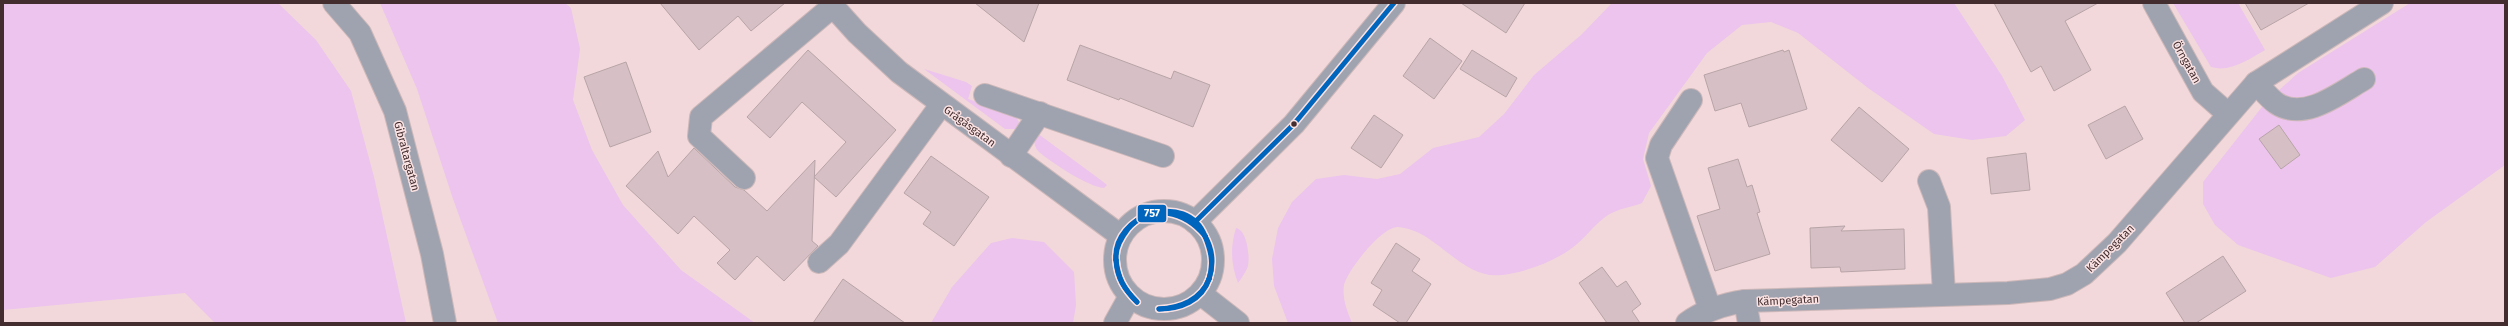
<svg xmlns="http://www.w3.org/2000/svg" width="2508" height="326" font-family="'Fira Sans',sans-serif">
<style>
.green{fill:#ecc4ee}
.building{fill:#d6c0c5;stroke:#b8a4a8}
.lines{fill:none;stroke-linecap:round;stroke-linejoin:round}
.minor-casing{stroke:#cdb8b9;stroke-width:24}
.minor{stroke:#9fa3b0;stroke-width:22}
.bus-1-casing{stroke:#fae2e3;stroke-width:8}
.bus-1{stroke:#0065bd;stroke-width:5}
.bus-dot{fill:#432d2e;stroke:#fae2e3;stroke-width:1.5}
.labels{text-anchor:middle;stroke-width:3;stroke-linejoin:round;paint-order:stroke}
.street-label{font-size:11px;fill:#432d2e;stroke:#fae2e3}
.line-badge{stroke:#fae2e3;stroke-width:1.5}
.badge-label{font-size:11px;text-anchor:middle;font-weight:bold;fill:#fff}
</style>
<rect width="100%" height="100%" fill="#f2d8da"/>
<g class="green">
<path d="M3,3H278L316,40L351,91L374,177L406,323H215L185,293L3,310Z"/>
<path d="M380,3H565L571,8L580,49L573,100L592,150L623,205L681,270L755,323H498L453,199L417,89Z"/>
<path d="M1612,3H1954L2002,76L2025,120L2006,136L1972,140L1934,134L1868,88L1798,33L1771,22L1742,25L1707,53L1649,133L1643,159L1651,186L1642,203C1632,207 1617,209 1608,215C1594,224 1585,239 1572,248C1553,262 1526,272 1502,275C1460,280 1438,230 1398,227C1382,226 1347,271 1344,285C1342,299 1347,311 1352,323H1288L1274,286L1272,259L1278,228L1292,202L1316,179L1344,175L1377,179L1400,174L1433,148L1479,137L1504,114L1534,75L1581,35Z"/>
<path d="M2173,3H2238L2265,50C2249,59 2230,73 2211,67Z"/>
<path d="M2410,3H2505V165L2426,222L2375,267L2331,278L2238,245L2215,225L2203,204V182L2265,103L2298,73Z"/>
<path d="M924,69L966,82L972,86L968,99L1015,115L1019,122L1017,129H1005Z"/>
<path d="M1037,133L1102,181L1107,185L1104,188C1088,187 1051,162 1039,152C1035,148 1035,145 1034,141Z"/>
<path d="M1236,228C1247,230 1250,256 1248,266C1246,272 1242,277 1238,283C1231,265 1230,247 1236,228Z"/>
<path d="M1012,238L1044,242L1074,272L1076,305L1073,323H931L952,287L991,243Z"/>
</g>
<g class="building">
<path d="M660,3H785L751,31L738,16L699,50Z"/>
<path d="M975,3H1039L1024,42Z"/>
<path d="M1461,3H1525L1506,33Z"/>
<path d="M1994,3H2098L2065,21L2091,70L2054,91L2041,66L2031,72Z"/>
<path d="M2245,3H2309L2261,30Z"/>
<path d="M1430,38L1462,61L1434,99L1403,76Z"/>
<path d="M1080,45L1171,79L1174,71L1210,85L1193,127L1120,98L1119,100L1067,80Z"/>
<path d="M808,50L896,130L836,197L814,177L846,142L802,102L770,138L747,117Z"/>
<path d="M1472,50L1517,78L1506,97L1460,69Z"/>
<path d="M1783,50L1784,52L1789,50L1807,109L1749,127L1741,103L1715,111L1704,75Z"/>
<path d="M626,62L651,132L610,147L584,77Z"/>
<path d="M2125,106L2143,139L2106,159L2088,125Z"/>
<path d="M1859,107L1909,149L1882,182L1831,140Z"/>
<path d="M1374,115L1403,135L1381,168L1351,148Z"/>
<path d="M2279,125L2300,155L2281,169L2259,139Z"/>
<path d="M694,148L735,187L744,190L767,211L815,160L812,241L818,246L784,281L757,256L735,280L717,263L730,250L694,216L678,234L626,186L658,151L668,177Z"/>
<path d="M2026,153L2030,190L1991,194L1987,158Z"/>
<path d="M931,156L989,197L954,246L923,224L931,212L904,193Z"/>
<path d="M1738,159L1747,187L1752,185L1760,212L1757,213L1770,254L1715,271L1697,216L1720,209L1708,168Z"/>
<path d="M1845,226L1841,231L1904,229L1905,269L1841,272L1840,267L1811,268L1810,228Z"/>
<path d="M1396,243L1420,259L1412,271L1431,284L1406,323H1400L1373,305L1382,290L1371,283Z"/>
<path d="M2223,256L2246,291L2196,323H2185L2166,293Z"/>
<path d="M1602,267L1617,287L1626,281L1641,304L1632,311L1640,323H1607L1579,283Z"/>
<path d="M843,279L905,323H813Z"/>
</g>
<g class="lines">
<defs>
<g id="minor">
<path d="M334,3L360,33L395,111L432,254L445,323"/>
<path d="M830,3L857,33L899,72L1121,236"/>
<path d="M2154,3L2203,92L2228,114"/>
<path d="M2256,83C2262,89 2269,98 2276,103C2304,122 2340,93 2364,79"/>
<path d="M985,95L1163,156"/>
<path d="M1691,100L1661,145L1657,158L1710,309"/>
<path d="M1011,156L1040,113"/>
<path d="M744,178L699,136L701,117L832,7"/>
<path d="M1929,181L1939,207L1944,294"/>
<circle cx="1164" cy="260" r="49"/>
<path d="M1195,222L1294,124L1394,3"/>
<path d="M819,262L839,244L941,105"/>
<path d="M1201,294L1238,323"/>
<path d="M1745,301L1749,323"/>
<path d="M1115,323L1130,296"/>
<path d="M1687,323C1705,310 1724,304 1745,301L2008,293L2050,289L2067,284L2084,274L2117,243L2256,83L2382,3"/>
</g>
</defs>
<use href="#minor" class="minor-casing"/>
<use href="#minor" class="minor"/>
<defs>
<g id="bus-1">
<path d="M1195,222L1294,124L1394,3"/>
<path d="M1205,236C1213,250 1214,264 1209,279"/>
<path d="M1205,236C1211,251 1214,263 1209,279"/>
<path d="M1116,260C1118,278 1124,289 1137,302"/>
<path d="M1116,260C1117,278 1124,289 1137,302"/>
<path d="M1116,260C1112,214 1187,190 1205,236"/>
<path d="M1116,260C1115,249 1121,238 1128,229C1151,202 1185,212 1205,236"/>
<path d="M1159,309C1180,308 1201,300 1209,279"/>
<path d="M1159,309C1180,309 1202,301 1209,279"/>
</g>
</defs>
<use href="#bus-1" class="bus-1-casing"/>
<use href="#bus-1" class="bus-1"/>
</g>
<circle class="bus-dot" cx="1294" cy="124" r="3.5"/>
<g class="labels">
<g class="street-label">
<text transform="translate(2187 62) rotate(61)" y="4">Örngatan</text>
<text transform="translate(970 126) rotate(36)" y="4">Grågåsgatan</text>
<text transform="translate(407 156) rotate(75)" y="4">Gibraltargatan</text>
<text transform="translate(2110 248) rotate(-45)" y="4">Kämpegatan</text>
<text transform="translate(1788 300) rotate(-3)" y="4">Kämpegatan</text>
</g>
</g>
<rect class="line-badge" x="1137" y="204" width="30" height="19" rx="4" fill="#0065bd"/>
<g class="badge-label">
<text x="1152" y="217">757</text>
</g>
<rect width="2508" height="326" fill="none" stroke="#432d2e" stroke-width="8"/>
</svg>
